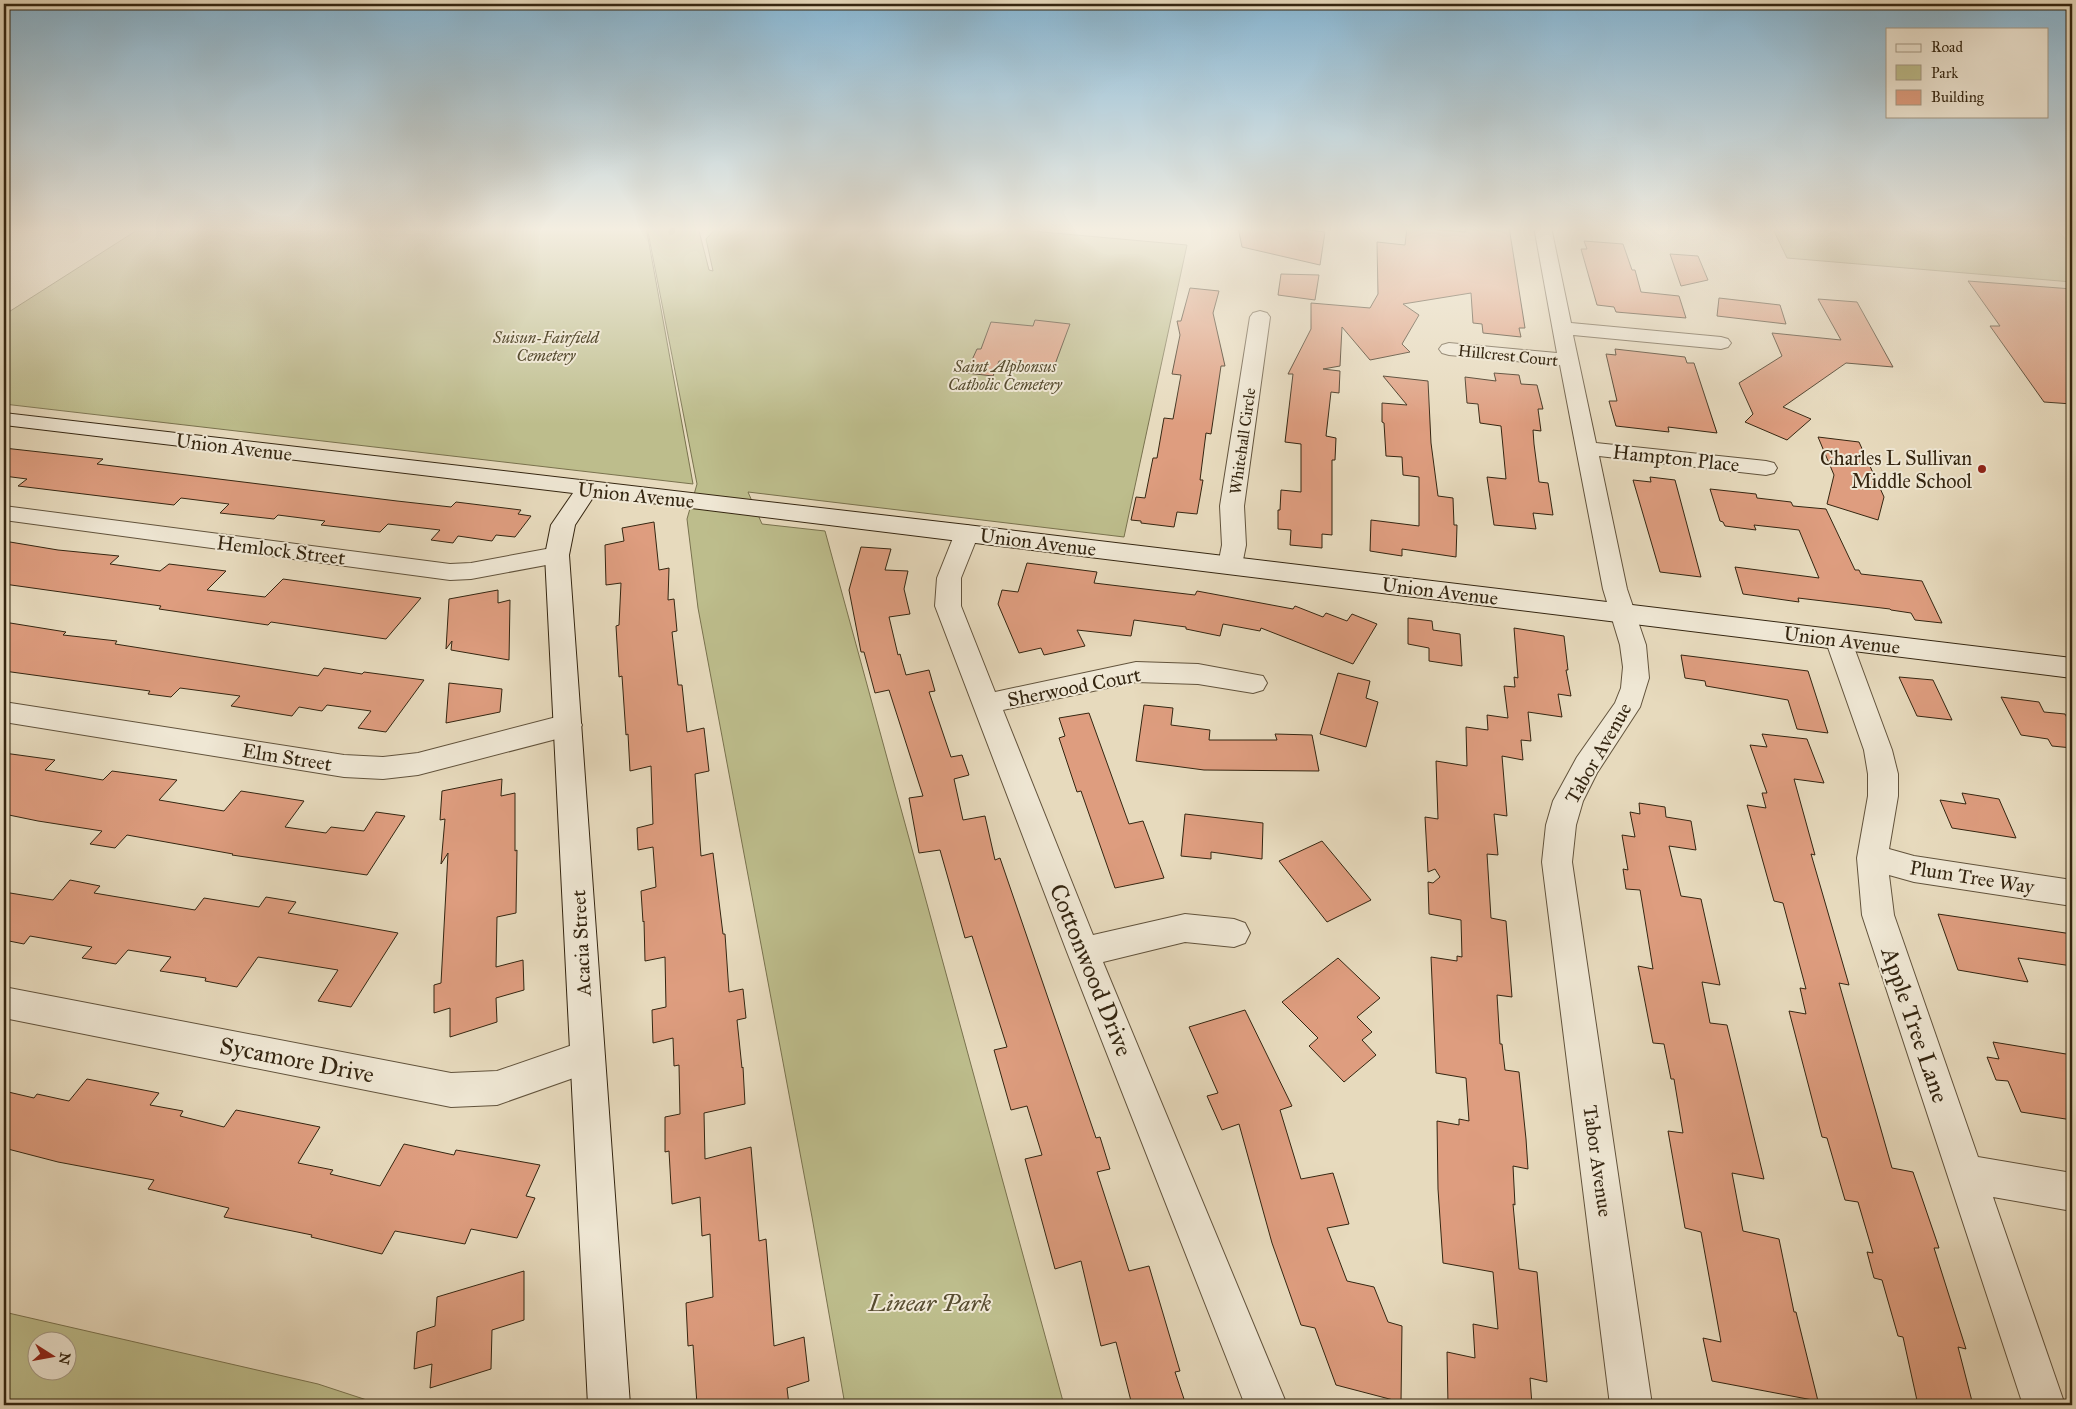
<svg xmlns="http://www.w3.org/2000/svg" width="2076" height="1409" font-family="'IM FELL Great Primer',serif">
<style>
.green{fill:#bdbd8c;stroke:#79724e;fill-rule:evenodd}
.building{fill:#de9d7f;stroke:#352611}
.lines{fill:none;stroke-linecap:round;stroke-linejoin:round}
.street-casing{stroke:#62533c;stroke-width:2}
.secondary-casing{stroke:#352611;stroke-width:2}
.street{fill:#efe7d4;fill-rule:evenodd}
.secondary{fill:#efe7d4;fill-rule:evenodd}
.poi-dot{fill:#8f2418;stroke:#efe7d4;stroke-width:2}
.labels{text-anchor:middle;stroke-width:4;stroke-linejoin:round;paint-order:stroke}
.far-park-label{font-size:16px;font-style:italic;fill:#574c30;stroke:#efe7d4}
.far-street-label{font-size:16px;fill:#352611;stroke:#efe7d4}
.street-label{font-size:20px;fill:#352611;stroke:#efe7d4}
.poi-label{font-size:20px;fill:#352611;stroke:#efe7d4;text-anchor:end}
.near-street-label{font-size:24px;fill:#352611;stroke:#efe7d4}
.near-park-label{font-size:24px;font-style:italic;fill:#574c30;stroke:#efe7d4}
</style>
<rect width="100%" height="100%" fill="#e7dabd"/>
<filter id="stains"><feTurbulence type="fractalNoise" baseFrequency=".004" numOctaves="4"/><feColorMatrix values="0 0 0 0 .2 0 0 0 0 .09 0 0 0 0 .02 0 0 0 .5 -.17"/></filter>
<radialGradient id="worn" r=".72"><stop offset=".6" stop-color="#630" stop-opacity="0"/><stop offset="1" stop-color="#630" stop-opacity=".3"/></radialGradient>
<g class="green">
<path d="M142,227H646L693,484L4,404V315Z"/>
<path d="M647,227H698L709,270L713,271L706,239L717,227H987L1187,245L1124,537L748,492L762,524L825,531L1064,1405H845L812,1217L698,608L687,519L697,484Z"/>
<path d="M1772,227H2055L2072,247V282L1787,258Z"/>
<path d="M4,1312L318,1384L382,1405H4ZM38,1342H68V1372H38Z"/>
</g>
<g class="building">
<path d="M1238,227H1287L1325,232L1320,265L1242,247Z"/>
<path d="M1407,227L1465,232V229L1479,230L1478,227H1509L1525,328H1519L1521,337L1483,333L1482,324L1473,323L1471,293L1403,304L1419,315L1402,344L1410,352L1370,360L1342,327L1340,366L1323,369L1340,371L1339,393L1331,392L1326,436L1336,438L1335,460H1332V535L1322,534V548L1290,545L1291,530L1278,529V510H1280L1281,490L1301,492V444L1285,442L1293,374H1288L1311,329V303L1370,308L1378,294L1377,242L1405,245Z"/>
<path d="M1584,241L1623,244L1632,270H1635L1641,292L1679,296L1686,318L1616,312L1614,307L1597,305L1581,249H1587Z"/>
<path d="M1670,254L1698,256L1708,280L1681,286Z"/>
<path d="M1281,274L1319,275L1315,300L1278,295Z"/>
<path d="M1968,281L2072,289V404L2044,402L1990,326H2000Z"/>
<path d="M1190,288L1219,291L1213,313L1225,366H1221L1211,434L1206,433L1200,480H1203L1197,514L1177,512L1174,527L1141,523V521L1131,520L1136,497L1145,498L1153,458H1157L1164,418L1173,419L1181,375L1172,374L1180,335L1177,321H1181Z"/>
<path d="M1719,298L1780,305L1786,324L1717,316Z"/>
<path d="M1818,299L1857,302L1893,367L1846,363L1783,407L1811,419L1787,440L1745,422L1753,414L1739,383L1782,356L1772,333L1841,340Z"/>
<path d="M1035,320L1070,324L1054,367L999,361L993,376L966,373L977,349H981L991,322L1033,326Z"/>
<path d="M1615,349L1685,357L1687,363H1694L1717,433L1668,427L1669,432L1616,426L1609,401H1617L1606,354L1616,355Z"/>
<path d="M1494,373L1519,375L1521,384L1537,385L1543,409H1538L1541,431L1533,430L1534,444L1539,482L1548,483L1553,515L1533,513L1536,529L1494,525L1487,477L1506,479L1501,426L1480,423L1478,404L1467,403L1465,377L1496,381Z"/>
<path d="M1383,376L1428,381L1431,443L1438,496L1453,498L1454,525H1457L1456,557L1402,549V556L1370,551L1371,520L1419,526V477L1403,475L1402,457L1386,456L1384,423L1382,422V403L1407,405Z"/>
<path d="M1818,437L1859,442L1884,497L1878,520L1827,504L1834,475Z"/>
<path d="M4,448L103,459L97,464L397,501L451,507L456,502L521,510L518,514L531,516L515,537L496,535L492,541L458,536L453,543L431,540L440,530L388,524L380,532L321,525L325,521L278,515L274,519L220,513L229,504L181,498L174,505L18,486L27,479L4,476Z"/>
<path d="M1650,477L1675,480L1701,577L1660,572L1633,480L1651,482Z"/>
<path d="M1710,489L1756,494L1757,498L1791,502L1793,506L1826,509L1855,570H1859L1861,574L1922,581L1942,623L1915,620L1911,613L1891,610L1890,609L1798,598L1799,602L1743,594L1735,567L1819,578L1799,530L1754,525L1756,530L1725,526L1723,522L1720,521Z"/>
<path d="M654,522L659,570L669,568L668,600L674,599L677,631L672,632L678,685H682L687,732L704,728L709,771L695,774L701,856L713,853L723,934H725L729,992L743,989L746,1018L737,1020L742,1068L743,1067L745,1104L704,1113L705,1159L751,1147L759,1241L766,1239L774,1346L804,1337L809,1381L787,1388L789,1405H697L693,1345L688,1346L686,1303L713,1297L710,1234L702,1236L700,1197L672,1204L669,1151L665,1152V1117L680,1114L679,1065L674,1066L673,1038L653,1043L652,1010L666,1007L665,957L645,961L644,921L643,922L641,891L656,887L653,847L638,850L637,828L653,824L651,766L630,771L628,734L626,735L622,676L619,677L616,626L619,625L621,583L606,585L605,545L624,541L622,528Z"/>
<path d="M4,541L58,550L119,556L110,564L160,571L169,564L226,571L207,590L265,597L283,579L421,598L386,639L271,622L268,625L159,609L161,606L4,584Z"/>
<path d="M861,547L891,549L885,570L908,571L904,589L910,614L889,617L898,655L900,654L906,675L929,670L935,691L929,692L951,757L962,755L969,775L954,779L963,820L985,816L995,860L1000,858L1096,1138L1100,1137L1110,1169L1097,1172L1129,1271L1149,1266L1180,1371L1175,1372L1186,1405H1132L1116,1342L1101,1346L1081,1261L1055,1269L1025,1159L1042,1155L1027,1106L1011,1110L994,1050L1007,1047L972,936L965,938L940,850L919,853L909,798L923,796L889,690L875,693L864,652H861L849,590Z"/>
<path d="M1027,563L1097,572L1094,583L1195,595L1197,591L1293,609L1295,606L1323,617L1326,613L1347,621L1352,614L1377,624L1353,664L1261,628L1260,631L1223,624L1220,636L1186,629V627L1134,620L1131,636L1077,630L1085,646L1044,655L1041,648L1019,653L998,604L1002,590L1018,592Z"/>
<path d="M498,590V603L510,600L509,660L451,650L452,641L446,649L449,599Z"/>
<path d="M1408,618L1432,621L1433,630L1460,634L1462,666L1429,661V648L1408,644Z"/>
<path d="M4,622L66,632L63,635L117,641L115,644L318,676L324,668L362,674L364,672L424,680L386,732L358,728L371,711L327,705L322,711L299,707L292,716L231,706L240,696L180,688L171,697L148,694L150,691L4,671Z"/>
<path d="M1514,628L1564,636L1568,670H1566L1571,696L1558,694L1562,717L1528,712L1531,741L1521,740L1523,760L1502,756L1507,816L1494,814L1498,855L1487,854L1491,918L1506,921L1512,997L1497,995L1500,1044H1502L1505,1070L1519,1072L1526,1139L1528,1169L1513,1166L1515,1205L1513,1204L1519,1269L1537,1272L1547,1382L1530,1378L1532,1405H1448L1447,1352L1475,1358L1473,1324L1498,1329L1493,1272L1443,1263L1438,1189L1437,1121L1459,1125V1119L1469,1121L1466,1078L1436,1073L1431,957L1457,961V956L1462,957L1461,920L1429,914L1428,882L1433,883L1440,877L1435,869L1428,872L1425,817L1438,819L1436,761L1467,766L1466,727L1488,730L1487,715L1508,718L1504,686L1515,687L1514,677L1518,678Z"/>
<path d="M1681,655L1808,671L1828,733L1797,729L1788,700L1706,686L1705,681L1685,678Z"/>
<path d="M1338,673L1370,681L1366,698L1378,702L1366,747L1320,734Z"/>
<path d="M1899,677L1933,680L1952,720L1917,716Z"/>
<path d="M449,683L502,689L500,712L446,723Z"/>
<path d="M2001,697L2039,702L2044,712L2065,714L2072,727V748L2052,746L2048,739L2021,735Z"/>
<path d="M1144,705L1173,708L1171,725L1210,730L1209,740H1277L1275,734L1312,735L1319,771L1204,770L1136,761Z"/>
<path d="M1089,713L1129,824L1143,821L1164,878L1115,888L1081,791L1077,792L1059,738L1065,736L1059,718Z"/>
<path d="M1762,734L1807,739L1824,783L1794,779L1815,855L1811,854L1849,985L1839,983L1892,1168L1913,1172L1939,1248H1934L1966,1349L1958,1347L1973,1405H1918L1903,1337L1898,1336L1882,1280L1874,1278L1867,1252L1873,1253L1858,1202L1845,1200L1827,1138L1822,1137L1789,1011L1806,1014L1800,988L1806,989L1783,903L1774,901L1747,805L1766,808L1762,793H1767L1750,745L1767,747Z"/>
<path d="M4,753L55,760L45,770L103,780L112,771L177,780L159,800L224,811L241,791L304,801L285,827L326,833L331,827L364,831L376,812L405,816L367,875L232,855L233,854L127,835L115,848L90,844L102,831L38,821L4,814Z"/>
<path d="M502,779L501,796L515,793V851L517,850L516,913L497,917L496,967L523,960L524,990L496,998L497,1022L450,1037V1008L434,1013V985L441,983L448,853L441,864L445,819L440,820L442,791Z"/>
<path d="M1962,793L1999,799L2016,838L1952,828L1940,800L1966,804Z"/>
<path d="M1639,803L1665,807L1666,817L1691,821L1696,850L1669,846L1681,896L1701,899L1720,985L1702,982L1710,1023L1727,1025L1764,1179L1732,1173L1743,1231L1779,1239L1794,1312H1796L1818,1401L1712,1381L1703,1338L1721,1342L1701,1232L1685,1228L1668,1131L1683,1133L1674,1079H1671L1664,1044L1653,1043L1638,966L1653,969L1644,914L1640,890L1626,889L1623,869L1628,870L1622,835L1635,837L1630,812L1640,814Z"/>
<path d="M1185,814L1263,823L1262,859L1211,852V859L1181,856Z"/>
<path d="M1322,841L1371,900L1327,922L1279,861Z"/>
<path d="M70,880L100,886L94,893L195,910L204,898L259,907L266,897L296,902L288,913L398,933L351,1007L318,1001L338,970L258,957L237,987L205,981L206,978L160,971L171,957L128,950L116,964L82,958L92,947L30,936L24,944L4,940V892L53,900Z"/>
<path d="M1938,914L2072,934V966L2018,958L2028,982L1958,970Z"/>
<path d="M1338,958L1380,998L1357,1017L1372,1032L1362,1040L1376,1055L1344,1082L1309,1046L1318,1038L1282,1002Z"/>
<path d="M1245,1010L1292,1106L1280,1110L1301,1179L1333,1173L1349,1224L1327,1228L1347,1281L1374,1287L1388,1322L1402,1326L1401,1402L1336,1385L1315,1328L1301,1325L1272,1243L1239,1124L1222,1130L1207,1096L1218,1093L1189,1027Z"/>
<path d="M1993,1042L2072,1055V1120L2021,1112L2008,1081L1996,1080L1987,1057L1999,1059Z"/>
<path d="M87,1079L159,1093L150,1105L183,1111L180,1116L224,1127L236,1110L320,1127L298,1163L333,1170L330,1174L380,1186L404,1144L454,1155L456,1150L540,1165L526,1196L535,1198L517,1238L471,1229L465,1244L395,1231L382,1254L311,1237L312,1235L224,1217L229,1208L148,1189L154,1180L58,1162L4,1148V1091L34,1098L37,1094L69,1101Z"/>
<path d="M524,1271V1320L492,1330L491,1369L430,1388L432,1364L414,1369L417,1332L435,1326L437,1297Z"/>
</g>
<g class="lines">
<defs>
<g id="street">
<path d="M1534,227H1551L1571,323L1721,337L1728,339L1731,343L1728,347L1721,349L1573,335L1596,443L1766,461L1774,463L1777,468L1774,473L1766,475L1599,456L1627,589L1646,645L1649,678L1640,707L1597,773L1583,801L1576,825L1572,862L1652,1405H1610L1542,862L1546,825L1553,801L1577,757L1615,703L1621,688L1623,667L1620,645L1603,589L1560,365L1449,355L1442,353L1439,349L1442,345L1449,343L1557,353Z"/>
<path d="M1260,311L1267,313L1270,317L1244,506L1246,545L1242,565L1239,571L1230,573L1221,571L1218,565L1222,545L1220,506L1250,317L1253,313Z"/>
<path d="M4,506L450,564L471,563L557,547L566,549L569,555L566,561L557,563L471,579L450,580L4,520Z"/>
<path d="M967,525L975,528L979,533L961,578V606L995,692L1136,662L1198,664L1263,676L1267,683L1263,690L1253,693L1198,684L1136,682L1003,710L1093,935L1185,914L1234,919L1245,923L1250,933L1245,943L1234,947L1185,942L1103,962L1287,1405H1245L1067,952L935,606L937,578L955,533L959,528Z"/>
<path d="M1838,630L1847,633L1851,639L1892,750L1898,774V796L1889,849L1914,856L2072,880V906L1914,882L1889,875L1894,915L1978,1157L2072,1173V1211L1993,1197L2065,1405H2023L1862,915L1857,858L1868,796V774L1864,750L1825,639L1829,633Z"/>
<path d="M4,702L344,755L383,757L418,753L568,714L578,718L582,725L578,732L568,736L418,775L383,779L344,777L4,722Z"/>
<path d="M4,987L451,1073L497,1071L587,1040L599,1045L605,1057L599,1069L497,1105L451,1107L4,1018Z"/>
</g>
<path id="secondary" d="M4,413L967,525L2072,658V678L594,496L575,525L569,555L630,1405H588L545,555L551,525L573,493L4,425Z"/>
</defs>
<use href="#street" class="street-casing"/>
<use href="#secondary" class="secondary-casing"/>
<use href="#street" class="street"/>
<use href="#secondary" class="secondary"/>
</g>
<linearGradient id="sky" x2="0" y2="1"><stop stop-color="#87b6d3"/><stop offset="0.54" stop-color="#f4eee1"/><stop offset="1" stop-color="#f4eee1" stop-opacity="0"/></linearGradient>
<rect width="2076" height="424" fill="url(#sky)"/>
<circle class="poi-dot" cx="1982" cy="469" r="5"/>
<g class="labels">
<g class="far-park-label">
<text x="546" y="343">Suisun-Fairfield<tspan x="546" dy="18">Cemetery</tspan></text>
<text x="1005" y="372">Saint Alphonsus<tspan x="1005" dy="18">Catholic Cemetery</tspan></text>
</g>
<g class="far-street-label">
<text transform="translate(1508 355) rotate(6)" y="6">Hillcrest Court</text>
<text transform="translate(1242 441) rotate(-82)" y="6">Whitehall Circle</text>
</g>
<g class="street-label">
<text transform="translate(234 447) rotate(7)" y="7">Union Avenue</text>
<text transform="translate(1676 458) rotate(6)" y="7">Hampton Place</text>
<text transform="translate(636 495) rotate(6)" y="7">Union Avenue</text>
<text transform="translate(1038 542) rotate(7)" y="7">Union Avenue</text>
<text transform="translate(281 550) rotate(7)" y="7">Hemlock Street</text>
<text transform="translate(1440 591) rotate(7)" y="7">Union Avenue</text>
<text transform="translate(1842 640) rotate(7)" y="7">Union Avenue</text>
<text transform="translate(1074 687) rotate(-11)" y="7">Sherwood Court</text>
<text transform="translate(1598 753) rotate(-60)" y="7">Tabor Avenue</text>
<text transform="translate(287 757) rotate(9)" y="7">Elm Street</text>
<text transform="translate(1972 877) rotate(9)" y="7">Plum Tree Way</text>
<text transform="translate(581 943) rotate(-93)" y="7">Acacia Street</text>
<text transform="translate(1598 1161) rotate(82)" y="7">Tabor Avenue</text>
</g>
<g class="poi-label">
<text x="1972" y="465">Charles L Sullivan<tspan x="1972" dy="23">Middle School</tspan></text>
</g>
<g class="near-street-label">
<text transform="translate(1091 970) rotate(68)" y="8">Cottonwood Drive</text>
<text transform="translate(1915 1025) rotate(71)" y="8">Apple Tree Lane</text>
<text transform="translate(297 1060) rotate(11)" y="8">Sycamore Drive</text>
</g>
<g class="near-park-label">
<text x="930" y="1311">Linear Park</text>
</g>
</g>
<rect width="2076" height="1409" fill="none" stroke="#e7dabd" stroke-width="20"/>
<rect x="5" y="5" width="2066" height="1399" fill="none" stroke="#352611" stroke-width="2.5"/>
<rect x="10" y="10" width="2056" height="1389" fill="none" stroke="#352611"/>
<rect x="1886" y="28" width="162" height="90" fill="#efe7d4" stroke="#a59a86"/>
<rect x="1896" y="44" width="25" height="8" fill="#efe7d4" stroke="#a59a86"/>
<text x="1931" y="52" font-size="15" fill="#352611">Road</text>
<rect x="1896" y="65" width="25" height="15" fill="#bdbd8c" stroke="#a59a86"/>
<text x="1931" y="78" font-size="15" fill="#352611">Park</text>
<rect x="1896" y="90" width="25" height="15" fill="#de9d7f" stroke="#a59a86"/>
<text x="1931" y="102" font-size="15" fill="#352611">Building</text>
<g transform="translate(52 1356) rotate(101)"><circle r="24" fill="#efe7d4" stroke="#a59a86"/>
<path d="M0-4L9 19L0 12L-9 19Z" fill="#8f2418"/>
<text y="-8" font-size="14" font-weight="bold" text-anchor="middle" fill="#352611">N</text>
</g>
<rect width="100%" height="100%" filter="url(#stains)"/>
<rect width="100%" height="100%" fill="url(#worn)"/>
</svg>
